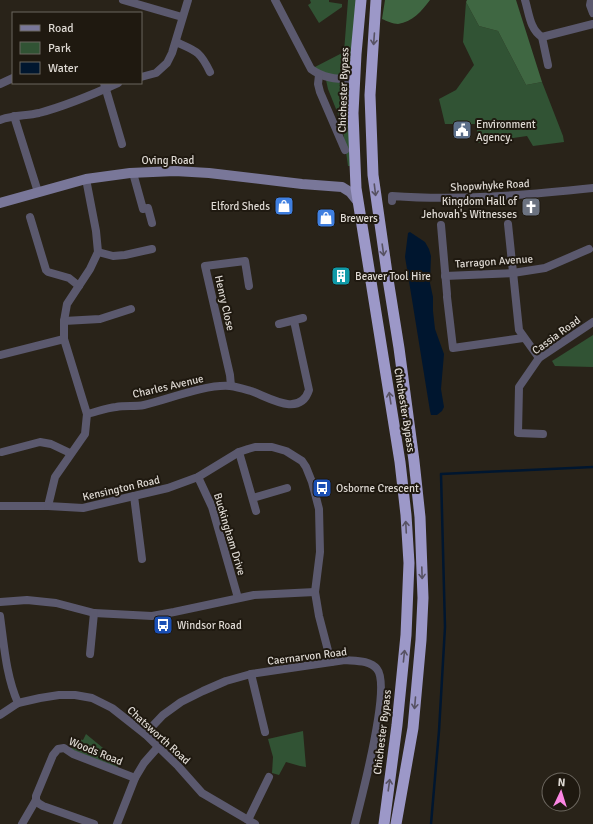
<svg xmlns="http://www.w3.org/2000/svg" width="593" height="824" font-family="Signika,sans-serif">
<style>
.green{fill:#315334}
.forest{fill:#3f6742}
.water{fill:#00162f}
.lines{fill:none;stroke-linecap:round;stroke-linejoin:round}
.stream{stroke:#00162f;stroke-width:2.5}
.minor{stroke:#5b596e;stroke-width:8}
.secondary{stroke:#797799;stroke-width:10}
.trunk{stroke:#9c98c8;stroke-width:11}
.oneway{stroke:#575263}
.labels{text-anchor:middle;stroke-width:4;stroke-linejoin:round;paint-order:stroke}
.street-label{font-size:11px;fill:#ded9d3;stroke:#1f1910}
.poi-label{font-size:11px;fill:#ded9d3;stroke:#1f1910;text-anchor:start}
</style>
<rect width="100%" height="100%" fill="#292319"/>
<g class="green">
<path d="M310,0H329V2L342,4V7L319,23L308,5L311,3Z"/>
<path d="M348,0H357L351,71C339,83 324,75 311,69L344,52Z"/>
<path d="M466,2L479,26L498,31L526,85L542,82L563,136L564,142L533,146L527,136L477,143V124H445L439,99L456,90L474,65L463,42Z"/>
<path d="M326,80C335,81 346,80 350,89V166H348L342,124L328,89Z"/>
<path d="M593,335V367L555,366L552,361Z"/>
<path d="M303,731L306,767L300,766L286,762L279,775L272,773L273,757L268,739Z"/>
<path d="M86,734L114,757L118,762V768L70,749L75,746L79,739L83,740Z"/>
</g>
<g class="forest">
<path d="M385,0H430C422,11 412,22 398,24C393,24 387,21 382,19Z"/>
<path d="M467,0H516L542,82L526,85L498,31L479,26L466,2Z"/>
</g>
<path class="water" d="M410,232L425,242L429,249L431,256L430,283L433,297V311L435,329L444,354L441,389L444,407L442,411L437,415H431L430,411L408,275L405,257L408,233Z"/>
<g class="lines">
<path class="stream" d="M431,824L439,731L445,627L441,474L593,467"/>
<g class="minor">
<path d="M123,0L182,17"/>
<path d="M275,0L311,69C324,79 339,79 355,80"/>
<path d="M525,0C529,13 530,30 542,37L593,24"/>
<path d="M591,0L590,5L593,13"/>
<path d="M542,37L548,65"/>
<path d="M176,42C196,51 200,51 210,72"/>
<path d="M319,75L318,84L320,92L345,150"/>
<path d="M141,77L156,73L167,63L172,53L188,0"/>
<path d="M104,83L122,144"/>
<path d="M0,84L13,78"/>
<path d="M14,116L38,192"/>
<path d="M0,120C13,115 26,116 39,113C65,106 94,94 118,83"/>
<path d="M133,173L143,209L148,208L152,223"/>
<path d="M392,201V196C459,201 526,195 593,188"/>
<path d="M30,217L46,270L48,272L69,278L79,286"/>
<path d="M508,224L519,330L539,358"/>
<path d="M441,225L447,294"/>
<path d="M98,252L113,256L125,255L152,249"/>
<path d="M445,276L513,273L545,268L589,249"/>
<path d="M447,297L453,348L523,338"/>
<path d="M64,321L100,319L131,309"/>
<path d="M279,324L303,318"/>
<path d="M0,355L64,339"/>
<path d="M231,386L230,375L205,266L245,261L249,286"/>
<path d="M87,414C96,412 106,408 116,407C126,405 135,407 144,405C169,399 206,384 230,386C238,387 244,389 251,391C268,397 300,418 309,390L294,321"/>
<path d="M543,434L518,433L519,387L539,358L593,322"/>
<path d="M2,452L40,442L51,444L70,453"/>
<path d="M239,452L256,511"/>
<path d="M198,477L212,507L238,598"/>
<path d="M134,496L142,559"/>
<path d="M253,498L287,488"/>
<path d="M0,506H48L83,508L168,488L198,477L239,452L248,449L255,447H272L286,451L302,461L306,467L312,482L319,509L320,552L315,592L319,616L331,662"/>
<path d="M48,506L55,477L85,434L87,414L64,339V321L67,304L90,269L98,252L96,231L86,179"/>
<path d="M0,602L27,600L56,603L94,613L152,616L174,612L254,595L315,592"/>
<path d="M0,616C4,645 6,676 18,703"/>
<path d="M90,654L94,613"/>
<path d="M251,674L265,732"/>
<path d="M0,715L18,703L40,698L59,695H75L92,698L112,708L145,734L178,766L202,793L255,824"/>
<path d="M145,734L163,715L181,702L203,691L226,681L251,674L345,660C355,661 370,660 377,669C392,687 361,798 355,824"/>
<path d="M36,800L38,803L43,806L94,824"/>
<path d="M248,820L269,777"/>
<path d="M22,824L36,800V796L53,755L58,749L64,748L73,754L135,778"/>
<path d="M117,824L135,778L144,763L158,747"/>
</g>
<path class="secondary" d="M0,203L86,179L130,173L175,171L209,173L302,184L342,187L350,192L358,202"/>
<g class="trunk">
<path d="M361,0L356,54L353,113L356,188L400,462L406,515L409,563L406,635L397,725L384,824"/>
<path d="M376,0L370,95L373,175L387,273L399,348L414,461L420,517L423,598L421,640L413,728L396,824"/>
</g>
</g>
<defs><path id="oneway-shaft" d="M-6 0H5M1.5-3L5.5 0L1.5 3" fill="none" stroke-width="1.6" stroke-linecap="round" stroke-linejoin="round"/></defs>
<g class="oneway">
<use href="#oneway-shaft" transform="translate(374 39) rotate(94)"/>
<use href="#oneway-shaft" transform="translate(375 190) rotate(83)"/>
<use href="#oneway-shaft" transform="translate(383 250) rotate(82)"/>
<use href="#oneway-shaft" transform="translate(390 398) rotate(-99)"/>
<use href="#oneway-shaft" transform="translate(406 527) rotate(-93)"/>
<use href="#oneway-shaft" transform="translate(422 573) rotate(88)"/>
<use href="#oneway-shaft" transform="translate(404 656) rotate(-84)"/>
<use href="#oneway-shaft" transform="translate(415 703) rotate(95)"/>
<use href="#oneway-shaft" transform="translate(389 785) rotate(-82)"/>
</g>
<defs>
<symbol id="civic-square" viewBox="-11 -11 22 22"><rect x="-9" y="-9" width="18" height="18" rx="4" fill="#5c6f8a" stroke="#1f1910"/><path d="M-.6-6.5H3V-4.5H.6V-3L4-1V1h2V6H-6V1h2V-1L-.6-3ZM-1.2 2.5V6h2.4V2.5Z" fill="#fff"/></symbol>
<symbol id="shop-square" viewBox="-11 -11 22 22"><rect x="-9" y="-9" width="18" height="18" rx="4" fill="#3f7fe0" stroke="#1f1910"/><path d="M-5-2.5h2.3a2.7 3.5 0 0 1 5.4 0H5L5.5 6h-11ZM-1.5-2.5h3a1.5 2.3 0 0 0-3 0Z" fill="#fff"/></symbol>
<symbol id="church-square" viewBox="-11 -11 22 22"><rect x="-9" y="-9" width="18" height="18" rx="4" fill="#6b7280" stroke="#1f1910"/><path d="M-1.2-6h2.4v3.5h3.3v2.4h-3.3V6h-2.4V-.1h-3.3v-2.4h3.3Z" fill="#fff"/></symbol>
<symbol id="building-square" viewBox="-11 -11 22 22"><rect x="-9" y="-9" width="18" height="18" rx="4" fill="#0f9aa8" stroke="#1f1910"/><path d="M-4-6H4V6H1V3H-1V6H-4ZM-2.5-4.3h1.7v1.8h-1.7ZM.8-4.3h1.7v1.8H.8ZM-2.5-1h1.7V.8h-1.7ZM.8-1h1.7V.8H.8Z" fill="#fff"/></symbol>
<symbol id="bus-square" viewBox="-11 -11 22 22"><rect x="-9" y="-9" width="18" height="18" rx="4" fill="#1a4fb4" stroke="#1f1910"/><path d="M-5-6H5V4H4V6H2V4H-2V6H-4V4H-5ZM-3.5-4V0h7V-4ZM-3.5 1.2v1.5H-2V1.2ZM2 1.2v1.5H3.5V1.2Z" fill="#fff"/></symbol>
</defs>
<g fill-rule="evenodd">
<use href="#civic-square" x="451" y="119" width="22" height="22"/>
<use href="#shop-square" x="273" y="195" width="22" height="22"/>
<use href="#church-square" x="520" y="196" width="22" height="22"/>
<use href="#shop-square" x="315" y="207" width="22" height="22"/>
<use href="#building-square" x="330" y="265" width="22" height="22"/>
<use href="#bus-square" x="311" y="477" width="22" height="22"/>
<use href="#bus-square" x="152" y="614" width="22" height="22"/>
</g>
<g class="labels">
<g class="street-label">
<text transform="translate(343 90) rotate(-88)" y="4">Chichester Bypass</text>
<text x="168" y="164">Oving Road</text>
<text transform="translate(490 185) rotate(-3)" y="4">Shopwhyke Road</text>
<text transform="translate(494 261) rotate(-4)" y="4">Tarragon Avenue</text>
<text transform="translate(225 303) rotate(77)" y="4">Henry Close</text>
<text transform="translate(556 335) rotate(-36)" y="4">Cassia Road</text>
<text transform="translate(168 386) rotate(-13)" y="4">Charles Avenue</text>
<text transform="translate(405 410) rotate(81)" y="4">Chichester Bypass</text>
<text transform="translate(121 488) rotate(-13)" y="4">Kensington Road</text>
<text transform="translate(230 534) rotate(73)" y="4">Buckingham Drive</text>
<text transform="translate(307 656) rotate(-7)" y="4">Caernarvon Road</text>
<text transform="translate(382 732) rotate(-83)" y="4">Chichester Bypass</text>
<text transform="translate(159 735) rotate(42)" y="4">Chatsworth Road</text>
<text transform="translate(96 751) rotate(22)" y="4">Woods Road</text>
</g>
<g class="poi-label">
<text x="476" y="128">Environment<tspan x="476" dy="13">Agency.</tspan></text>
<text x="517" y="205" text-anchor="end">Kingdom Hall of<tspan x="517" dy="13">Jehovah's Witnesses</tspan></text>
<text x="270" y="210" text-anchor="end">Elford Sheds</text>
<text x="340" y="222">Brewers</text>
<text x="355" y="280">Beaver Tool Hire</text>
<text x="336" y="492">Osborne Crescent</text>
<text x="177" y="629">Windsor Road</text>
</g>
</g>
<rect x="12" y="12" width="130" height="72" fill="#1f1910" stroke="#6b665e"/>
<rect x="20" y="25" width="20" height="6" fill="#797799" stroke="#6b665e"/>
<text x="48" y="32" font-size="12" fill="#ded9d3">Road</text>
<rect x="20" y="42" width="20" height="12" fill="#315334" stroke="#6b665e"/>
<text x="48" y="52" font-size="12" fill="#ded9d3">Park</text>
<rect x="20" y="62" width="20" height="12" fill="#00162f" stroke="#6b665e"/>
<text x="48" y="72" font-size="12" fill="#ded9d3">Water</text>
<g transform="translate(561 792) rotate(4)"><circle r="19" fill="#1f1910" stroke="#6b665e"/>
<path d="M0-3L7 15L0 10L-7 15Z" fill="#fc86e3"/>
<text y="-6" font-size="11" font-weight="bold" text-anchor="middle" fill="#ded9d3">N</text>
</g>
</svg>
